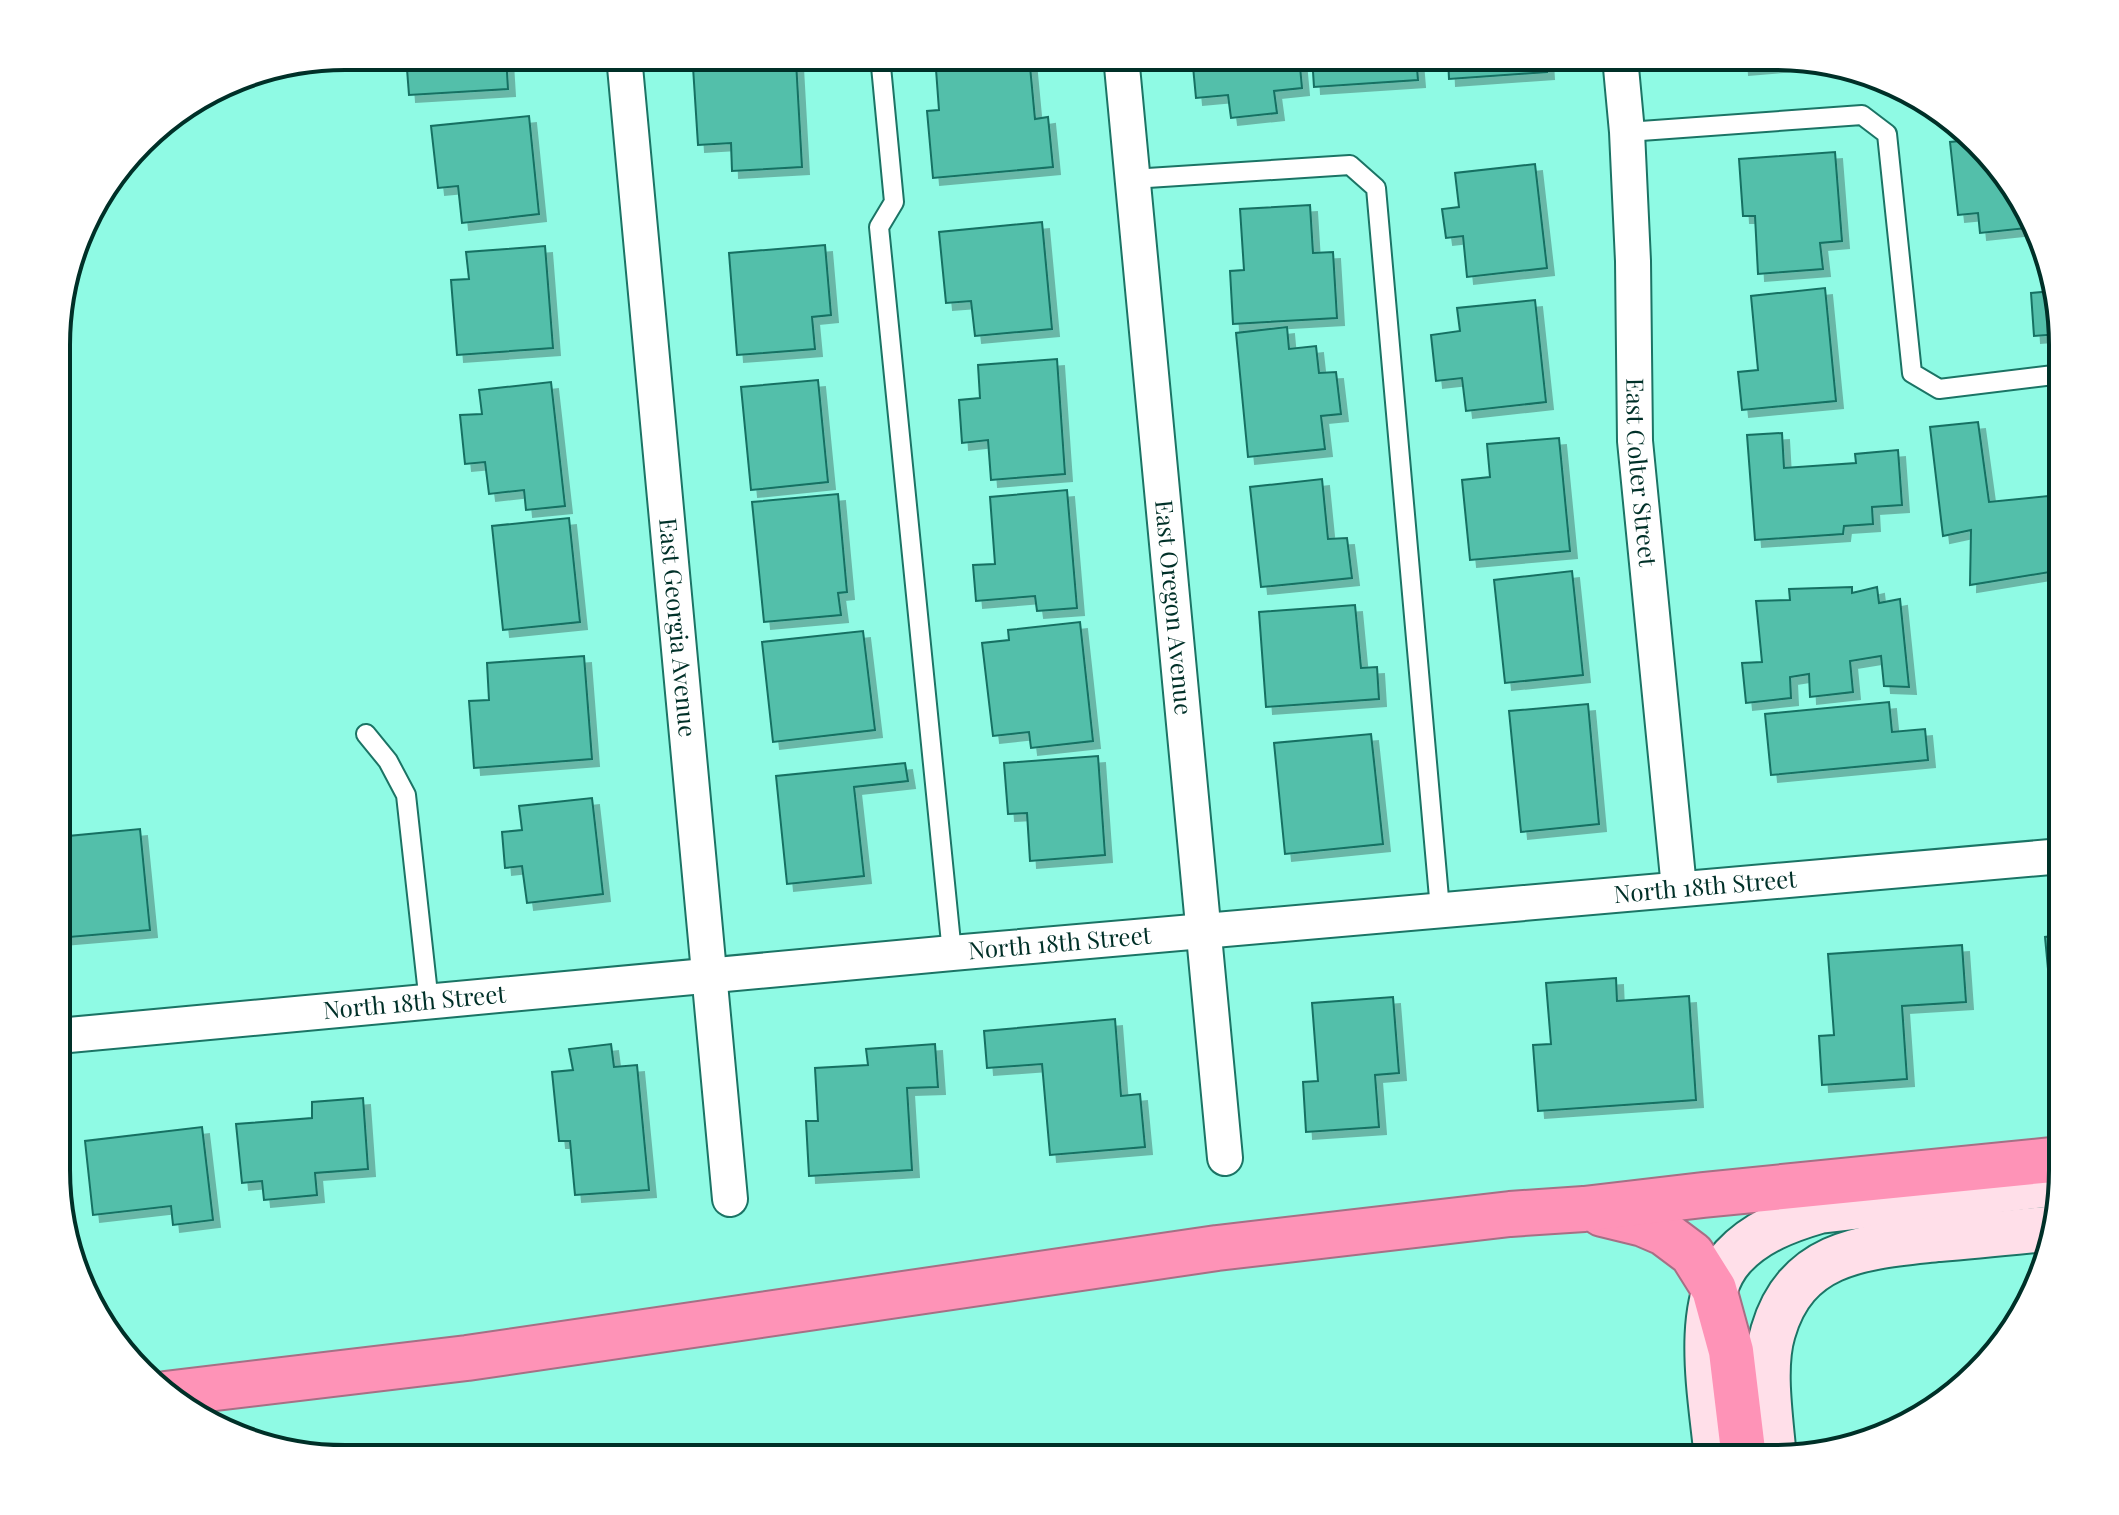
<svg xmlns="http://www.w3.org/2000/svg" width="2119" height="1515" font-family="'Playfair Display',serif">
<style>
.building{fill:#52bfaa;stroke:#157062;stroke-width:2;filter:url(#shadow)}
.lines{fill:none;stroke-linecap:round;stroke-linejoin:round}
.service-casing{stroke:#1b7465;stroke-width:22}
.minor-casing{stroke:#1b7465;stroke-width:38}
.secondary-casing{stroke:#1b7465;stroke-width:48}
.motorway-casing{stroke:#a57085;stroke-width:48}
.service{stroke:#fff;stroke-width:18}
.minor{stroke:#fff;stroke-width:34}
.secondary{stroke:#ffdfe9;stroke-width:44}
.motorway{stroke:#fe93b7;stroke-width:44}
.labels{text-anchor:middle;stroke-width:7;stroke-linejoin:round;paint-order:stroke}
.street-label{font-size:24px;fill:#003028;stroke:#fff}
.rim{fill:none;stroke:#003028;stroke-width:4}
</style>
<defs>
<filter id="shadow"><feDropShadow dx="7" dy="7" stdDeviation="0" flood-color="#0004"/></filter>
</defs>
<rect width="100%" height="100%" fill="#8ffae4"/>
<g class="building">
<path d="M406,56H506L508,89L409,95Z"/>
<path d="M935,56H1029L1035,119L1048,117L1053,167L933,178L927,111L939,110Z"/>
<path d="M1192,56H1299L1302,88L1274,91L1277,113L1231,118L1228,95L1196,98Z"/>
<path d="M1312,56H1416L1418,80L1314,87Z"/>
<path d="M1448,56H1546L1547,72L1449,79Z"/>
<path d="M1741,57H1787L1788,64L1742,68Z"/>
<path d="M796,61L802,167L732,171L731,143L698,145L693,67Z"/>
<path d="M529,116L539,214L462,223L458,186L438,188L431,126Z"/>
<path d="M1970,140L2033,217L2036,227L1980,233L1978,213L1958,215L1950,142Z"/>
<path d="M1835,152L1842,241L1820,243L1823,269L1758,274L1755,216H1743L1739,159Z"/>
<path d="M1535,164L1547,268L1467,277L1463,236L1446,238L1442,209L1459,207L1455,173Z"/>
<path d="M1310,205L1313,253L1333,252L1337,318L1233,324L1230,271L1244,270L1240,209Z"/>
<path d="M1042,222L1052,329L975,336L971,301L946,303L939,232Z"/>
<path d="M825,245L831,315L812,317L815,349L737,355L729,253Z"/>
<path d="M545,246L553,348L457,355L451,280L469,279L466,252Z"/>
<path d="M1825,288L1836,401L1742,410L1738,372L1758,370L1751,296Z"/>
<path d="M2053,291L2062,327V350L2059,351V334L2034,336L2031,293Z"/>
<path d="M1535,300L1546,402L1466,411L1462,378L1436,381L1431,335L1460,331L1457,308Z"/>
<path d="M1287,327L1289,349L1316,346L1319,373L1336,372L1341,414L1321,416L1325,449L1248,457L1236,333Z"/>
<path d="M1057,359L1065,474L991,480L988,440L962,443L959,400L980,398L978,365Z"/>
<path d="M818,380L828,482L751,490L741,387Z"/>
<path d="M551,382L565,506L526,510L524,490L489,494L485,462L465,464L460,415L482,414L479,390Z"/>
<path d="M1978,422L1989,502L2048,496L2056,571L1970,585L1971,530L1943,536L1930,427Z"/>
<path d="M1782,433L1784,468L1856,463L1855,454L1898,450L1902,505L1872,507L1873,524L1844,526L1843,534L1755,540L1747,435Z"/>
<path d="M1559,438L1570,551L1470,560L1462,480L1490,477L1487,444Z"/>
<path d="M1322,479L1328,539L1347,538L1352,578L1261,587L1250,487Z"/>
<path d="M1067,490L1077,608L1037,611L1035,596L976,601L973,565L995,564L990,497Z"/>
<path d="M838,494L847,592L838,593L841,615L764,622L752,502Z"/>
<path d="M569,518L580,622L503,630L492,526Z"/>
<path d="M1572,571L1583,675L1505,683L1494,580Z"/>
<path d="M1852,587V593L1877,587L1879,603L1900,599L1909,687L1884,686L1881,656L1850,661L1853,692L1810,697L1809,674L1790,677L1791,698L1746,703L1742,663L1762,662L1756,601L1790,600L1789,589Z"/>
<path d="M1355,605L1361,668L1377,667L1379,699L1266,707L1259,612Z"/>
<path d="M1080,622L1093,741L1031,748L1029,732L993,736L982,643L1009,640L1008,630Z"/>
<path d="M863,631L875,730L773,742L762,642Z"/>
<path d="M584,656L592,759L474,768L469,701L489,700L487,663Z"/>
<path d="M1889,702L1892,732L1925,729L1928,760L1771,775L1765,714Z"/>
<path d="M1588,704L1599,824L1521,832L1509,711Z"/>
<path d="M1371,734L1383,844L1285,854L1274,743Z"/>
<path d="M1098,756L1105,855L1030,861L1027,813L1008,814L1004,763Z"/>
<path d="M905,763L908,781L854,787L864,876L787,884L776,776Z"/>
<path d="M592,798L603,894L527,903L522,866L505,868L502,832L522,830L519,806Z"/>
<path d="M140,829L150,930L58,938V837Z"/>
<path d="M2062,935V1065H2057L2045,937Z"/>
<path d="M1962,945L1966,1002L1902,1006L1907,1079L1822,1085L1819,1036L1834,1035L1828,954Z"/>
<path d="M1616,978L1617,1001L1689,996L1696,1100L1538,1111L1533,1045L1551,1044L1546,983Z"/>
<path d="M1393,997L1399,1073L1375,1075L1379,1127L1306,1132L1303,1082L1318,1081L1312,1003Z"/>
<path d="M1115,1019L1121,1096L1140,1094L1145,1147L1050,1155L1042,1064L987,1068L984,1031Z"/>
<path d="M611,1044L614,1067L637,1065L649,1190L575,1195L570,1141H559L552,1072L573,1070L569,1049Z"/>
<path d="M935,1044L938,1087L907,1088L912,1170L809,1176L806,1121H818L815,1068L868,1065L866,1049Z"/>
<path d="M363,1098L368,1169L315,1173L317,1195L264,1200L262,1181L242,1183L236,1124L312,1118V1102Z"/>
<path d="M202,1127L213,1220L173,1225L171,1206L93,1215L85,1141Z"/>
</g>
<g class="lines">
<defs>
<g id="service">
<path d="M880,56L894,202L879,227L952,953"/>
<path d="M1627,132L1862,115L1887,134L1912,373L1939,389L2062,374"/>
<path d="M1132,179L1350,165L1376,188L1440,909"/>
<path d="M366,734L388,761L406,795L429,1003"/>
</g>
<g id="minor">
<path id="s1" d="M624,56L730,1199"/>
<path id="s2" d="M1121,56L1225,1158"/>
<path id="s3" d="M1620,57L1627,132L1633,261L1635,441L1679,888"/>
<path id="s4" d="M58,1036L952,953L2062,856"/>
</g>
<g id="secondary">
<path d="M1717,1459C1712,1401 1691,1303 1733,1257C1756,1232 1788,1220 1819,1211L2062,1183"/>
<path d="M1774,1459C1771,1421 1762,1368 1773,1332C1797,1249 1867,1247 1939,1239C1978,1236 2016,1232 2055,1228"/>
</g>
<g id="motorway">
<path d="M1602,1214L1643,1224L1664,1233L1692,1254L1714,1289L1731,1351L1744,1459"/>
<path d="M165,1394L467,1358L1217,1248L1510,1214L1584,1209L1703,1195L2062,1159"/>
</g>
</defs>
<use href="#service" class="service-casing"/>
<use href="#minor" class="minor-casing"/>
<use href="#secondary" class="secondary-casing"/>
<use href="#motorway" class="motorway-casing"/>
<use href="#service" class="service"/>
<use href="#minor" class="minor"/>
<use href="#secondary" class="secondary"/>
<use href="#motorway" class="motorway"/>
</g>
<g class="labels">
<g class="street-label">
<text dy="8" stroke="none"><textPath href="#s3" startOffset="416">East Colter Street</textPath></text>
<text dy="8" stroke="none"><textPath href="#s2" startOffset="554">East Oregon Avenue</textPath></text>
<text dy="8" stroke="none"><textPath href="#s1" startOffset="574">East Georgia Avenue</textPath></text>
<text dy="8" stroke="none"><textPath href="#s4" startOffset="1654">North 18th Street</textPath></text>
<text dy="8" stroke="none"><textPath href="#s4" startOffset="1006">North 18th Street</textPath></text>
<text dy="8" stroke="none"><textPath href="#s4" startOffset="358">North 18th Street</textPath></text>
</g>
</g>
<path d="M0 0H2119V1515H0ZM345 70H1774A275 275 0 0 1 2049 345V1170A275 275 0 0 1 1774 1445H345A275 275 0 0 1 70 1170V345A275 275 0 0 1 345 70Z" fill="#fff" fill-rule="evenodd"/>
<path class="rim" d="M345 70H1774A275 275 0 0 1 2049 345V1170A275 275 0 0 1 1774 1445H345A275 275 0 0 1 70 1170V345A275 275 0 0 1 345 70Z"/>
</svg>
